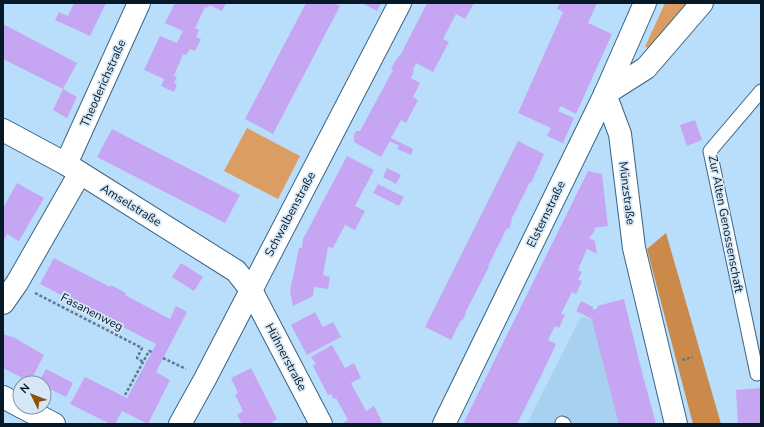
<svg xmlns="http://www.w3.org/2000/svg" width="764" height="427" font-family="'Nunito Sans',sans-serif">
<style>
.built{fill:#a7d0f1}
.green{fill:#db9d62}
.forest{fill:#cb8a4a}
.building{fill:#c6a6f3}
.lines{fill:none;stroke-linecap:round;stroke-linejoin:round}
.lane-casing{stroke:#3b6585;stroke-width:15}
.street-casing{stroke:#3b6585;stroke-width:24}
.path{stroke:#5f7a8f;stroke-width:2.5;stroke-dasharray:3 2;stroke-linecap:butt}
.lane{stroke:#fff;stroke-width:13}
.street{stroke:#fff;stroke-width:22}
.labels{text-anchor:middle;stroke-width:3.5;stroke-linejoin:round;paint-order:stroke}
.street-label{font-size:12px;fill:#071826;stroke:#d6e8f7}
</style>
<rect width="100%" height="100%" fill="#b9defb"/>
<path class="built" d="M627,312L656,424H527L581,317L594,320Z"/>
<g class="green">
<path d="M665,3H686L649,48L645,47Z"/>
<path d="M247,128L300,156L278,199L224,171Z"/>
</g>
<path class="forest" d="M666,233L721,424H693L647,249Z"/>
<g class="building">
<path d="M74,3H106L90,36L55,20L59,12L68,16Z"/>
<path d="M175,3H226L222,11L209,5L208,8L205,7L195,28L199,30L196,37L201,39L195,51L190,49L186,55L183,54L174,76L177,77L174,83L177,85L174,92L161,86L164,79L144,70L160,36L177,43L183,31L165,23Z"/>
<path d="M306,3H333L340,6L273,134L245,119Z"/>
<path d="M362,3H381L377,11Z"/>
<path d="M427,3H474L465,19L456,14L443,39L449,42L433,72L416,63L413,70L414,71L411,78L420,83L413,97L418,100L406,123L401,120L391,138L413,149L411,155L397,149L399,146L390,141L381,157L354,142V136L356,131H360L393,70L391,69L395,61L401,54Z"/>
<path d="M560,3H597L588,23L612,34L576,114L561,106L558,111L574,118L563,143L547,136L551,128L518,113L563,12L557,9Z"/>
<path d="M3,24L77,63L63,89L77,97L67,118L53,110L63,89L3,59Z"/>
<path d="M695,120L702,140L687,146L680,125Z"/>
<path d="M112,129L240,195L225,223L97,157Z"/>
<path d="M518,141L544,154L531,183L530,182L511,220L512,221L509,229L507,228L488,266L489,267L465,313L466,314L462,321L461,320L451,340L425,327Z"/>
<path d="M347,156L374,170L355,206L365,211L355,230L345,225L333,248L328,247L323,275L330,277L328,289L314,287L313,296L293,306L290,291L299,248H302L303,239Z"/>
<path d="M387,168L401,175L396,184L383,177Z"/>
<path d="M588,171L602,174L608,226L594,228L595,231L589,238L595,241L597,254L587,249L578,270L582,272L578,280L582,281L576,294L572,292L561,314L565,315L559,328L555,326L548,340L556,344L541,376L517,424H463Z"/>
<path d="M17,183L44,198L19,241L7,234L3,242V208Z"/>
<path d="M378,184L404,197L399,206L373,193Z"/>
<path d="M54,258L110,287L111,285L126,293L125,295L170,319L176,306L187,312L156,372L170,380L148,424L122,411L115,424H110L70,404L85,377L127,398L156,344L40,284Z"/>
<path d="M181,263L203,277L194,291L172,277Z"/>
<path d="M624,299L642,374L656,424H619L592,321L594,320L576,311L581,301L593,307V310L598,308L597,306Z"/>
<path d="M315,312L323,327L333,322L341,337L307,355L291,325Z"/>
<path d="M3,334L15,338L44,355L30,382L3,368Z"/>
<path d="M332,345L345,368L354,363L361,378L351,383L366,411L374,406L383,424H341L348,420L336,398L334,399L331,394L328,395L313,366L316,364L311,357Z"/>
<path d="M251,368L277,419L269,424H242L237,415L243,411L235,395L238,393L231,378Z"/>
<path d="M46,369L73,383L66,397L44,386V383H38Z"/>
<path d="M761,388V424H738L736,390Z"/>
</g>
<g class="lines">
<defs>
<g id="lane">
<path d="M757,374L710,151L761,91"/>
<path d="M562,423L564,424"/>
</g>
<g id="street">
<path d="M605,94L620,134L634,248L676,424"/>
<path d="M605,94L646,68L702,3"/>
<path d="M3,130L66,164L236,271L251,290L321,424"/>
<path d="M66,164L139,3"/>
<path d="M3,303L17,283L80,173"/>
<path d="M3,397L20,406"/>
<path d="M22,407L54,424"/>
<path d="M180,424L205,379L400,3"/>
<path d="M444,424L605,94L645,3"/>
</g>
</defs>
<use href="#lane" class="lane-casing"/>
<use href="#street" class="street-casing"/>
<g class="path">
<path d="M35,293L142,348L137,358L143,362"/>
<path d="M163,358L186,369"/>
<path d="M682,360L693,357"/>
<path d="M125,395L149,351L152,352"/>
</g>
<use href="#lane" class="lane"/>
<use href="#street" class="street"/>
</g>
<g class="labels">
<g class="street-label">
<text transform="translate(103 83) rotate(-66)" y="4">Theoderichstraße</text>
<text transform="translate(627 193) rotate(83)" y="4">Münzstraße</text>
<text transform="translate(131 205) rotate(32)" y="4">Amselstraße</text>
<text transform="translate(290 214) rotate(-62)" y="4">Schwalbenstraße</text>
<text transform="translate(546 214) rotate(-64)" y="4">Elsternstraße</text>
<text transform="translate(726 224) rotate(79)" y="4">Zur Alten Genossenschaft</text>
<text transform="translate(92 312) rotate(27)" y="4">Fasanenweg</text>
<text transform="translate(286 357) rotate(62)" y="4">Hühnerstraße</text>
</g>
</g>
<rect width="764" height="427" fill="none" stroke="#071826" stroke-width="8"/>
<g transform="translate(32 395) rotate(313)"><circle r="19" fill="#d6e8f7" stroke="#8395a3"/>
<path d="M0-3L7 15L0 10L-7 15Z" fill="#8d530d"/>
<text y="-6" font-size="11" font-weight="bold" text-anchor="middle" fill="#071826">N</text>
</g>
</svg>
